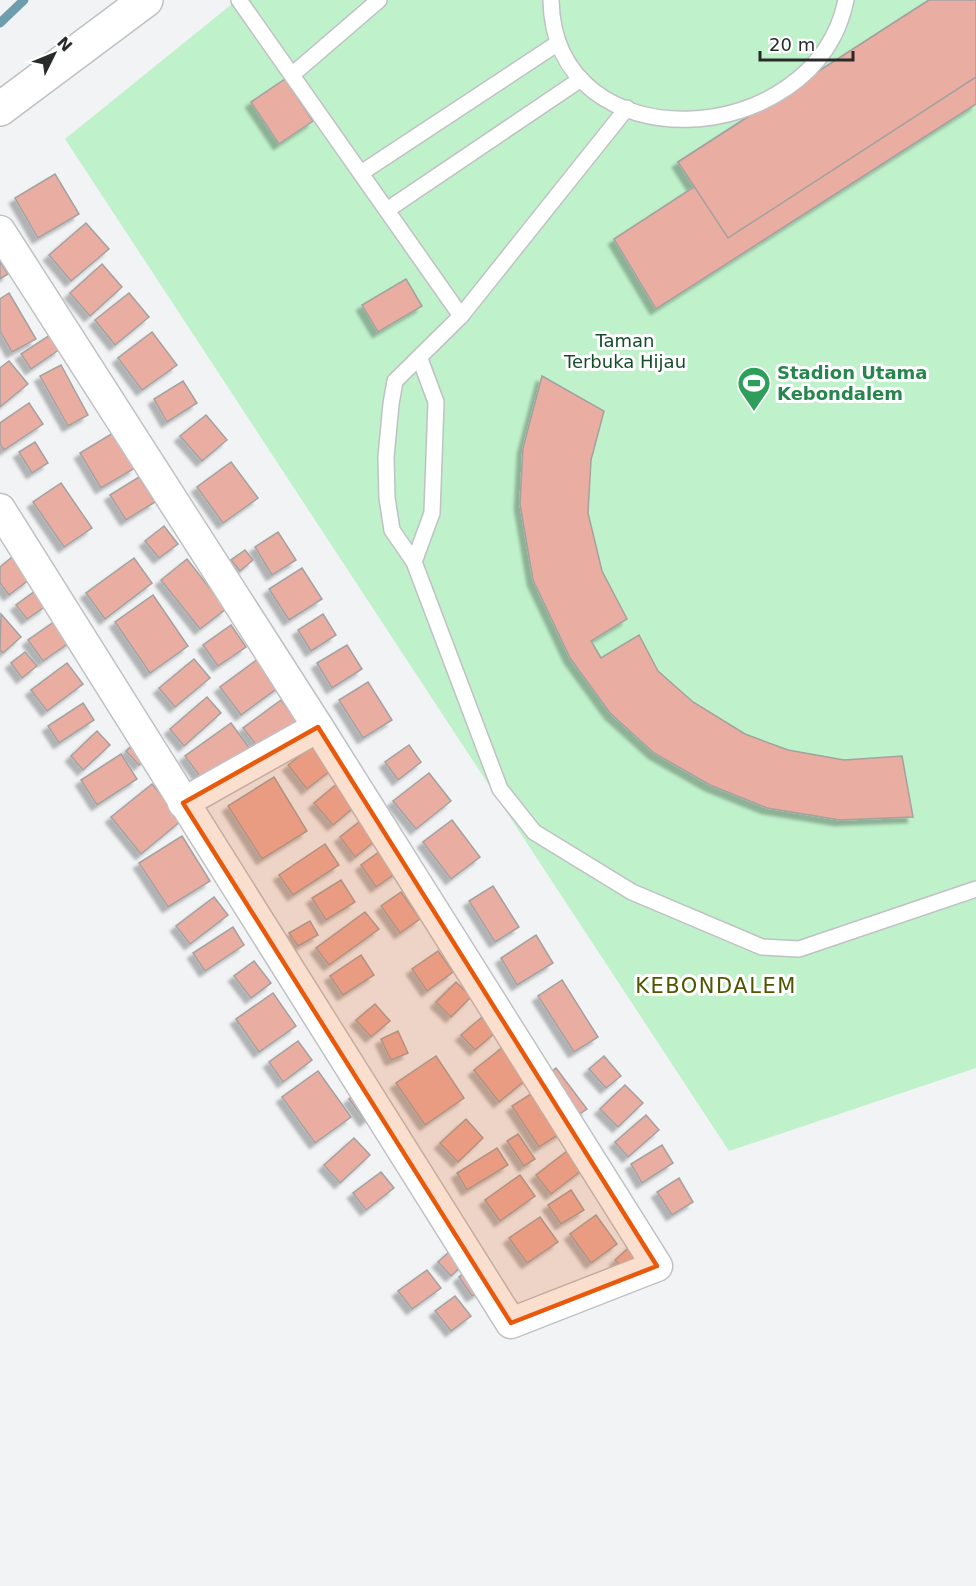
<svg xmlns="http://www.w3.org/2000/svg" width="976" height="1586" font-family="'DejaVu Sans',sans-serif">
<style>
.green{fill:#bff1cb}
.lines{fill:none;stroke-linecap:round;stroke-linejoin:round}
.stream{stroke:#6e9dae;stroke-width:9}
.building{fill:#eaada1;stroke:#a4a1a1;stroke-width:1.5;filter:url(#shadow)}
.service-casing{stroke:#bfc1c3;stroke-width:18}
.minor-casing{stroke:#bfc1c3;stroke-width:33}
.tertiary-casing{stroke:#bfc1c3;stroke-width:36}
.service{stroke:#fff;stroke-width:15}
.minor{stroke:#fff;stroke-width:30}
.tertiary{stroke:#fff;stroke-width:33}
.marked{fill:#e8590c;fill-opacity:0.2;stroke:#e8590c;stroke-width:4.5;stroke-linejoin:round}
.labels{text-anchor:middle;stroke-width:6;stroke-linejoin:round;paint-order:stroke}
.park-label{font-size:18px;fill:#144d29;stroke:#fff}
.leisure-label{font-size:18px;font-weight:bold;fill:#27864d;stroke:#fff;text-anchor:start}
.quarter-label{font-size:21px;letter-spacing:1.5px;fill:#4e5600;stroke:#fff}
</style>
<defs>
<filter id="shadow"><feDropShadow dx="-5.5" dy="5.5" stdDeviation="1.5" flood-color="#0004"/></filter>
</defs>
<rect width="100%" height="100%" fill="#f1f3f5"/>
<path class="green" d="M237,0H976V1068L729,1151L65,139Z"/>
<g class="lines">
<path class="stream" d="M0,23L24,0"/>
</g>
<g class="building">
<path d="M929,0H976V104L656,309L614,239L694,187L678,162Z"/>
<path d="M929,0H976V77L728,238L678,162Z"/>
<path d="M285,79L313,121L279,144L251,102Z"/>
<path d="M55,174L79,214L38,238L15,198Z"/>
<path d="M86,223L109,249L71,281L49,255Z"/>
<path d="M0,261L8,274L0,279Z"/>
<path d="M102,264L122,287L90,316L70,293Z"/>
<path d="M406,279L422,306L378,332L362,305Z"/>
<path d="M9,293L36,339L12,352L0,331V299Z"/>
<path d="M129,293L149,317L115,345L95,320Z"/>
<path d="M152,332L177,365L142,390L118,358Z"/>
<path d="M50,335L60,349L31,369L21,354Z"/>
<path d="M9,361L28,384L0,407V368Z"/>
<path d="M61,365L88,415L68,426L40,376Z"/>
<path d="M542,376L604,411L591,460L588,513L602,571L627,619L591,641L601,658L639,635L658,671L693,702L745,734L788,750L844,760L902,756L913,817L840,820L767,808L710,785L654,753L610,713L570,658L533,580L520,504L523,448Z"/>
<path d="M183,381L197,403L167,422L154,399Z"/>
<path d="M29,403L43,424L4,450L0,444V423Z"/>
<path d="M206,415L227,440L202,461L180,436Z"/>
<path d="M113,433L135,468L101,488L80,453Z"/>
<path d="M35,442L48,463L32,473L19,452Z"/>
<path d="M231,462L258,498L223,523L197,487Z"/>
<path d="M139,477L155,502L126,520L110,495Z"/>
<path d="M61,483L92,528L64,547L33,502Z"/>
<path d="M164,526L178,544L159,558L145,541Z"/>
<path d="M278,532L296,560L272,575L255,547Z"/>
<path d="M245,550L253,560L240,571L231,560Z"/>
<path d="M12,557L30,579L9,595L0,583V567Z"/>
<path d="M134,558L152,583L105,619L86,593Z"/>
<path d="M187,559L226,609L200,629L161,580Z"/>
<path d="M302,568L322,599L289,620L269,589Z"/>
<path d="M35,591L46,606L27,619L16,605Z"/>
<path d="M153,595L188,646L150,673L115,622Z"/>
<path d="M1,614L21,637L3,653L0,650Z"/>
<path d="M323,614L336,635L311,651L298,630Z"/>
<path d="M58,619L73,640L43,661L28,640Z"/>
<path d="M231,625L246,647L218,666L203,645Z"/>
<path d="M347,645L362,669L332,688L317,663Z"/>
<path d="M25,652L37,666L22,678L11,663Z"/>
<path d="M262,656L283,684L241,715L220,687Z"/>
<path d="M194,659L210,678L175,707L159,688Z"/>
<path d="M67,663L83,684L47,711L31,690Z"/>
<path d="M368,682L392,720L363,738L339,700Z"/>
<path d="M207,697L221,713L184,746L170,729Z"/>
<path d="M281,700L299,723L262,752L243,728Z"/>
<path d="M83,703L94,720L59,743L48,726Z"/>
<path d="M231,723L250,749L204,782L185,756Z"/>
<path d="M97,731L110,745L83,770L71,756Z"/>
<path d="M138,740L151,754L139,765L126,751Z"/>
<path d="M316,743L335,767L307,789L288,765Z"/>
<path d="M409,745L421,762L398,780L385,762Z"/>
<path d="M121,754L137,779L97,805L81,780Z"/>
<path d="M429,773L451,801L416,829L393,801Z"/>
<path d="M274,777L307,831L262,859L228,806Z"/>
<path d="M339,782L358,804L333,825L314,803Z"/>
<path d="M152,784L182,820L141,854L111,817Z"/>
<path d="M364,818L380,837L355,857L340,837Z"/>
<path d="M452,820L480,857L451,879L423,842Z"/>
<path d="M182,836L210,881L168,907L139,863Z"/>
<path d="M325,844L339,865L293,895L279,875Z"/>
<path d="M386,847L402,869L376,887L361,865Z"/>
<path d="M341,880L355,902L326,920L312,898Z"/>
<path d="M493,886L519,927L495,942L469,901Z"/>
<path d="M401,892L420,919L400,933L381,906Z"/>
<path d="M214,897L228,915L190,944L176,926Z"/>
<path d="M365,912L379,929L329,965L316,948Z"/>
<path d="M310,921L318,935L298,946L289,933Z"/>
<path d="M233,927L244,945L205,971L193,953Z"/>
<path d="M536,935L553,963L517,985L501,958Z"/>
<path d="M438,951L453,972L427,991L412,969Z"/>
<path d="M361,955L374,975L343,995L330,976Z"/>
<path d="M254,961L271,983L251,998L234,976Z"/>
<path d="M562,980L598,1037L574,1052L538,996Z"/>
<path d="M456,982L471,997L451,1017L436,1002Z"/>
<path d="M273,993L296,1026L259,1052L236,1019Z"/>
<path d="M375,1004L390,1021L371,1037L356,1020Z"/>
<path d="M482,1017L495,1033L475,1050L461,1035Z"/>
<path d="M398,1031L408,1053L391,1060L381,1039Z"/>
<path d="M298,1041L312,1060L283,1082L269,1062Z"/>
<path d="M508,1043L533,1074L499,1102L474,1070Z"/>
<path d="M436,1056L464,1098L425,1125L396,1083Z"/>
<path d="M604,1056L621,1076L606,1088L589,1069Z"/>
<path d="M556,1068L587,1109L578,1115L548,1074Z"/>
<path d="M318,1071L351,1117L315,1143L282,1097Z"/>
<path d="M625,1085L643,1103L618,1127L600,1109Z"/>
<path d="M537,1090L564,1131L539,1147L512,1106Z"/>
<path d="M355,1094L372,1115L365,1121L349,1099Z"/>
<path d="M646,1115L659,1130L628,1157L615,1142Z"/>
<path d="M466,1119L483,1138L458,1162L440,1143Z"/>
<path d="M518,1134L535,1159L524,1166L507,1141Z"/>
<path d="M354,1138L370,1155L340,1183L324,1165Z"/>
<path d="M575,1145L590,1164L551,1194L536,1175Z"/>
<path d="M662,1145L673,1163L642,1183L631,1164Z"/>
<path d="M497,1148L508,1165L467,1190L457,1173Z"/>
<path d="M381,1172L394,1188L366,1210L353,1193Z"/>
<path d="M520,1175L535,1196L500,1221L485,1200Z"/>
<path d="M679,1178L693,1202L672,1215L657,1192Z"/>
<path d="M571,1190L584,1210L561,1224L548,1205Z"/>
<path d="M596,1215L617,1244L591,1263L570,1234Z"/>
<path d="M540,1217L558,1242L527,1263L509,1238Z"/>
<path d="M636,1241L647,1253L626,1272L615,1260Z"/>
<path d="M451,1250L464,1264L451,1276L438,1262Z"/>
<path d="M469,1269L483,1289L472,1296L459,1277Z"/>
<path d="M427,1270L441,1288L412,1309L398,1291Z"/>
<path d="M455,1296L471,1316L451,1331L435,1311Z"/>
</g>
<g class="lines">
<defs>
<g id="service">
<path d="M239,0L461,316L395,381L391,404L386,457L387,498L392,530L414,562L500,789L534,832L632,892L762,947L799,949L976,889"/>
<path d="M551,0C554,166 815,152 846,0"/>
<path d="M293,74L379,0"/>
<path d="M361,173L558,43"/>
<path d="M387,210L581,79"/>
<path d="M461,316L627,108"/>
<path d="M414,562L432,513L436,402L420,359"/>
</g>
<g id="minor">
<path d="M0,231L318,727L657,1266L511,1323L0,509"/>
<path d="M183,803L318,727"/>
</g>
<path id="tertiary" d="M0,109L146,0"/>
</defs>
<use href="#service" class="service-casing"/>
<use href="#minor" class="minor-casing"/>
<use href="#tertiary" class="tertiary-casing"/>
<use href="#service" class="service"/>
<use href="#minor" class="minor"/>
<use href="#tertiary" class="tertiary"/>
</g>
<path class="marked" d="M318,727L657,1266L511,1323L183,803Z"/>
<defs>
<symbol id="stadium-pin" viewBox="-11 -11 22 30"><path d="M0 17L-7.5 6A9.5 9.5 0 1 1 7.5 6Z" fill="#2e9e5b" stroke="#fff"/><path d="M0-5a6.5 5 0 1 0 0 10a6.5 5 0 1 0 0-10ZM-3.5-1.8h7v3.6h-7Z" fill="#fff"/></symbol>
</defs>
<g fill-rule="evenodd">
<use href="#stadium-pin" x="735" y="364" width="38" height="52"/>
</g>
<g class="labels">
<g class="park-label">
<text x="625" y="347">Taman<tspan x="625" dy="21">Terbuka Hijau</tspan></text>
</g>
<g class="leisure-label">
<text x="777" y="379">Stadion Utama<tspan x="777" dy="21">Kebondalem</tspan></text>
</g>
<g class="quarter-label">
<text x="716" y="993">KEBONDALEM</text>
</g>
</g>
<g transform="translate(54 54) rotate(47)" stroke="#ffffff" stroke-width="4.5" paint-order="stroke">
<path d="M0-4.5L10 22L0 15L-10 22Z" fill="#292a2a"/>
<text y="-9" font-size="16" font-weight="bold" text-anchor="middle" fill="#292a2a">N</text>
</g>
<path d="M760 51v9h93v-9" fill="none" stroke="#292a2a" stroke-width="3"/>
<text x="769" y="51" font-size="18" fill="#292a2a" stroke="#ffffff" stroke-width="4.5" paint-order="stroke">20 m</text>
</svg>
